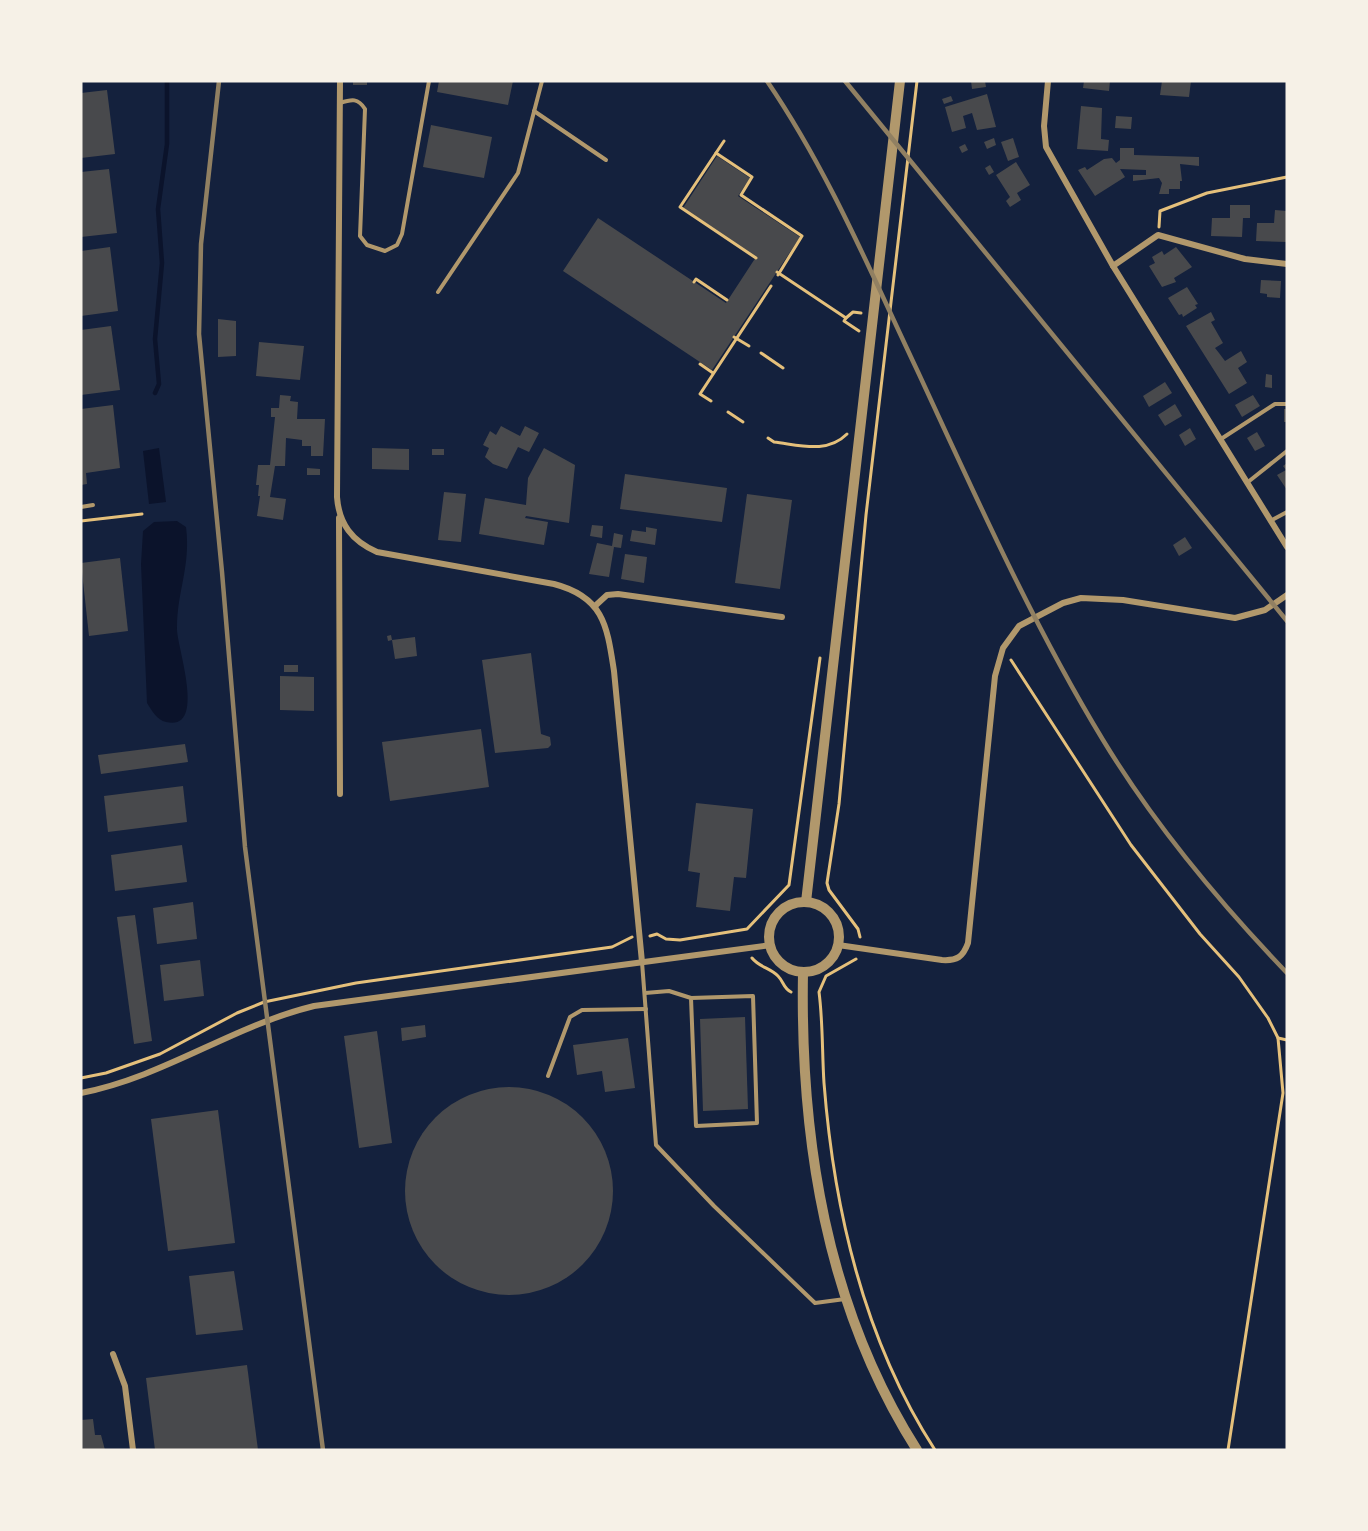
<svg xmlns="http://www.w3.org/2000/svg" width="1368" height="1531" font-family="'Golos Text',sans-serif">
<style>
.water{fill:#0b132b}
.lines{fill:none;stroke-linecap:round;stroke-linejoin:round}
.stream{stroke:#0b132b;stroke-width:4.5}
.building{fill:#48494c}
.path{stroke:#e5c07b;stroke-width:3}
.service{stroke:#b1986c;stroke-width:4}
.minor{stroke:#b1986c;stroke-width:6}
.tertiary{stroke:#b1986c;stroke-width:10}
.rail{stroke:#918062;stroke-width:4.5}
</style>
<rect width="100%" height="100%" fill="#14213d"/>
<g class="water">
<path d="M159,448L166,502L149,504L143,451Z"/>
<path d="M177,521L186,527C191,566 177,591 177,628C176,645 208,732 166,722C157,720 152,711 147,703L141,564L143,531L154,522Z"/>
</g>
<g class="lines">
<path class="stream" d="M155,393L159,384L155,339L162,263L158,209L167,144V81"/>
</g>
<g class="building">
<rect x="353" y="81" width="14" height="4"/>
<path d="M439,81H513L508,105L437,92Z"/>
<path d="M971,81H985L986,87L972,89Z"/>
<path d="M1084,81H1110L1109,91L1083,88Z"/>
<path d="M1162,81H1191L1189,97L1160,95Z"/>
<path d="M107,90L115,154L81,158V93Z"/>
<path d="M987,94L996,127L977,130L972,113L963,116L966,128L952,132L945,107Z"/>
<path d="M951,96L953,101L944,104L942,99Z"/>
<path d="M1081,106L1102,108L1101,139L1109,140L1108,151L1077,149Z"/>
<path d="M1116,116L1132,117L1131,129L1115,128Z"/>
<path d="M431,125L492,137L484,178L423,167Z"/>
<path d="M994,138L996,145L987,149L984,142Z"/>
<path d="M1013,138L1019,157L1008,161L1001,142Z"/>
<path d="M965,144L968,150L962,153L959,147Z"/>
<path d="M1120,148H1134V155L1199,157V166L1180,164L1182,181H1180V189H1169V194H1159L1162,183L1159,178L1133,181V175H1146V170L1120,169L1125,177L1095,196L1078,170L1085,167L1087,170L1104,159L1112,158L1116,163L1120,160Z"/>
<path d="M717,156L750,178L738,196L800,237L712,370L563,271L598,218L726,303L756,257L683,208Z"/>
<path d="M1016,162L1030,185L1017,193L1021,200L1010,207L1006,201L1010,197L996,175Z"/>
<path d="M990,165L994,172L989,175L985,168Z"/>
<path d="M109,169L117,233L81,237V172Z"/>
<path d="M1230,205H1250V218H1243L1242,237L1211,236L1212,218H1230Z"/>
<path d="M1275,210L1287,211V242L1256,241L1257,223H1274Z"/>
<path d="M110,247L118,311L81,316V251Z"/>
<path d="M1176,247L1192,267L1174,278L1176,282L1162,287L1149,266L1155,263L1152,257L1162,251L1164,255Z"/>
<path d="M1261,280L1281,281L1280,298L1267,297V294L1260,293Z"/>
<path d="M1187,287L1198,304L1195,305L1197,308L1183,317L1182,314L1179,315L1168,298Z"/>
<path d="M1211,312L1215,320L1211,322L1223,343L1215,348L1219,353L1225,361L1241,351L1247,362L1238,368L1247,383L1229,394L1186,326Z"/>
<path d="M218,319L236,321V356L218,357Z"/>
<path d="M111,326L120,390L81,395V330Z"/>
<path d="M259,342L304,346L300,380L256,376Z"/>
<path d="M1266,374L1272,375V388L1265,387Z"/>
<path d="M1165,382L1172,393L1149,407L1143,396Z"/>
<path d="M280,395L291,396L290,401L298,402L297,419H325L323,456H311V446H302V440L286,438L285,466H275L270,497L286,499L283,520L257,516L260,496H258L259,485H256L258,465H270L275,417H271V408H279Z"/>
<path d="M1253,395L1260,406L1242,417L1235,405Z"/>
<path d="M1175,404L1182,416L1165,426L1158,415Z"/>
<path d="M113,405L120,468L86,473L87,484L81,485V409Z"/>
<rect x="1284" y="409" width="3" height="13"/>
<path d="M501,426L520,436L525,426L539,433L529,452L518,447L507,469L493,464L485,457L489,448L483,445L490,431L496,435Z"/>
<path d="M1190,428L1196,439L1185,446L1179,435Z"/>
<path d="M1257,432L1265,446L1255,451L1247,438Z"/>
<path d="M372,448L409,449V470L372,469Z"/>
<path d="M544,448L575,465L569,523L526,516L525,518L548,522L544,545L479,534L485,498L526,505L528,478Z"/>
<rect x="432" y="449" width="12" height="6"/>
<path d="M1287,463V490L1277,475L1286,470L1283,466Z"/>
<path d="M307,468L320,469V475H307Z"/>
<path d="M625,474L727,488L722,522L620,509Z"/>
<path d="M444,492L466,494L461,542L438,540Z"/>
<path d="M747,494L792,500L780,589L735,583Z"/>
<path d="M592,525L603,526L602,538L590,536Z"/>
<path d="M646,527L657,529L655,545L630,541L632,530L646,532Z"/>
<path d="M614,533L623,535L621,548L614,547L609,577L589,574L597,543L612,546Z"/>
<path d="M1185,537L1192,548L1179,556L1173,545Z"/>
<path d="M625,554L647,557L644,583L621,579Z"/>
<path d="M120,558L128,631L89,636L81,563Z"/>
<path d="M391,635L392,640L415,637L417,656L395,659L392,640L388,641L387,636Z"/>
<path d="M531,653L541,734L550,737L551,745L548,748L495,753L482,660Z"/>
<rect x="284" y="665" width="14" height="7"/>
<path d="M280,676L314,677V711L280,710Z"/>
<path d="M481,729L489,787L390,801L382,742Z"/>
<path d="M185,744L188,762L101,774L98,755Z"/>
<path d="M183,786L187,822L108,832L104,796Z"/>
<path d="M696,803L753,809L746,878L734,877L730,911L696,907L700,873L688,871Z"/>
<path d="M182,845L187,882L115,891L111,855Z"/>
<path d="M193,902L197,939L157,944L153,908Z"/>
<path d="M135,915L152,1041L134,1044L117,917Z"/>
<path d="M200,960L204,996L164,1001L160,965Z"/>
<path d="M745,1017L748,1109L703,1111L700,1019Z"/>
<path d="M425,1025L426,1037L402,1041L401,1028Z"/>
<path d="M377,1031L392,1143L359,1148L344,1036Z"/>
<path d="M628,1038L635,1088L605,1092L602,1071L577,1075L573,1045Z"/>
<circle cx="509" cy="1191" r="104"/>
<path d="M218,1110L235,1243L168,1251L151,1119Z"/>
<path d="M234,1271L243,1330L196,1335L189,1276Z"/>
<path d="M247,1365L258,1450H155L146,1378Z"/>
<path d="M93,1419L95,1435H101L105,1450H81V1420Z"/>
</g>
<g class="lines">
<g class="path">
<path d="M724,141L680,207L756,258"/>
<path d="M716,153L752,177L741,195L802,236L778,275"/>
<path d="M1159,227L1160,211L1207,193L1287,177"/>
<path d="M777,272L846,318L844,321L859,331"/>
<path d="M694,282L696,279L727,300"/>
<path d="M846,318L853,312L861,313"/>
<path d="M734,337L749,346"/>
<path d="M761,353L783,368"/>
<path d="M700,364L713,373"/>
<path d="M711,401L700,394L771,286"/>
<path d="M728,412L743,422"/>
<path d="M768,438L774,442C800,445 827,454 847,434"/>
<path d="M81,521L142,514"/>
<path d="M1011,660L1131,845L1200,934L1239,977L1268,1018L1278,1038L1283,1093L1228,1450"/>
<path d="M650,936L657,934L666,939L680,940L747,929L789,885L820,658"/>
<path d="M860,937L858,929L829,890L827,883L839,804L866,515L917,81"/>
<path d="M752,958C759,967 770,968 778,976C784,982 783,988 791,992"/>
<path d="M856,959L826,976L819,992C823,1022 822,1053 824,1083C834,1211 865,1342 935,1450"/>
<path d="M1278,1038L1287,1040"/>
<path d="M81,1078L106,1073L160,1054L237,1013L264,1002L356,983L612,947L632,937"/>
</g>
<g class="service">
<path d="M340,103C352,99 358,98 365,109L360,236L367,245L385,251L397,245L402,234L429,81"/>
<path d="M534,111L606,160"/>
<path d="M438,292L518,173L542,81"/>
<path d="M1221,439L1275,404H1287"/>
<path d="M1248,482L1287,451"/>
<path d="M81,507L93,505"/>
<path d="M1272,520L1287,512"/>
<path d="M642,962L656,1145L714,1206L815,1303L845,1299"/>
<path d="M645,993L669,991L691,998L753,996L757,1123L696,1126L691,998"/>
<path d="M548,1076L570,1017L582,1010L646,1009"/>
</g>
<g class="minor">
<path d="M340,81L337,497C339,524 352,541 377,552L554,584C604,597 607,626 614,671L642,962"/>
<path d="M1048,81L1044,126L1046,147L1113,266L1287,547"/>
<path d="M1113,266L1158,235L1245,259L1287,264"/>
<path d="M339,518L340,794"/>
<path d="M595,606L607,595L618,594L782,617"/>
<path d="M838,945L942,960C957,961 963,957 968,943L995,676L1003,648L1019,626L1063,603L1081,598L1123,600L1235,618L1265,610L1287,595"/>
<path d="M81,1093C164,1077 232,1026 314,1006L771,945"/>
<path d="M113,1354L125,1386L133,1450"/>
</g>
<g class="tertiary">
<path d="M806,902L900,81"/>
<circle cx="804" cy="937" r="35"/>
<path d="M803,972C800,1139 826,1307 917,1450"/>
</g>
<g class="rail">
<path d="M219,81L201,244L199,334L222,572L245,847L323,1450"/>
<path d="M767,81C829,172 871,273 918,372C976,497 1032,623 1103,740C1154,824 1219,902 1287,973"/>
<path d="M845,81L1287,621"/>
</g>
</g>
<rect width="1368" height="1531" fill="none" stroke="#f6f1e7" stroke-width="165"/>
</svg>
